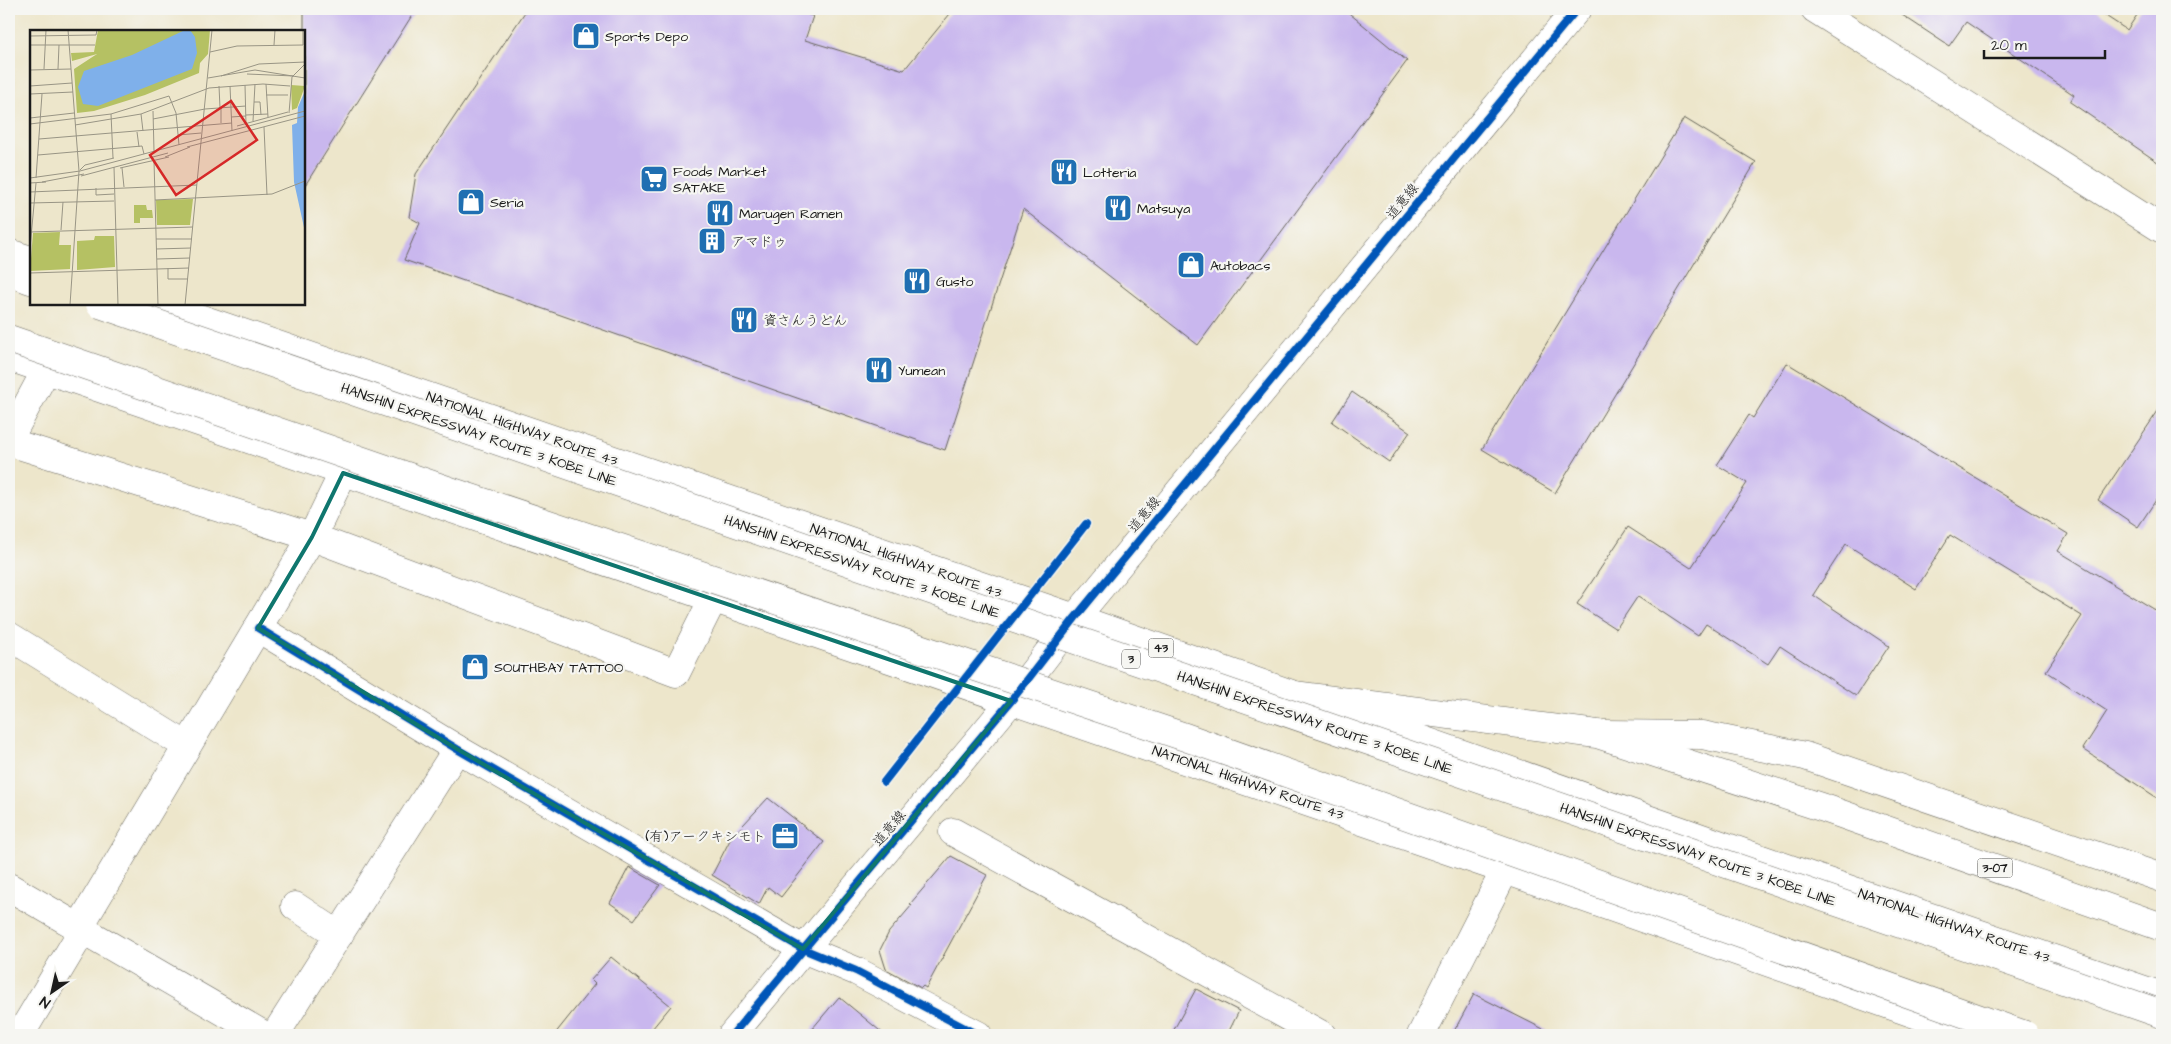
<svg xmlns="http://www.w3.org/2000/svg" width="2171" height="1044" font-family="'Architects Daughter','Klee One',sans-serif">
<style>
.building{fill:#c9b7ee}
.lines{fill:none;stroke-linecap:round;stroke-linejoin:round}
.minor-casing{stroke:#656359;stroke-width:29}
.tertiary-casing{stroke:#656359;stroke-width:29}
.trunk-casing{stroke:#656359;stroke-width:29}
.motorway-casing{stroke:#656359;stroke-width:29}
.minor{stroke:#fff;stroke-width:28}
.tertiary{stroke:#fff;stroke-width:28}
.trunk{stroke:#fff;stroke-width:28}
.motorway{stroke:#fff;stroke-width:28}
.motorway-bridge-casing{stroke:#656359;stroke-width:29;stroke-linecap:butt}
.motorway-bridge{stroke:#fff;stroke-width:28}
.cycleway-casing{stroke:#f6f6f2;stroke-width:11}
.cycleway{stroke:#0057b8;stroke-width:8}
.marked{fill:none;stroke:#0f766e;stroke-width:4;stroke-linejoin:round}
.labels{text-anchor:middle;stroke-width:4.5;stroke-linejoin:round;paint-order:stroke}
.shield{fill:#f6f6f2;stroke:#5d5d5c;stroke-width:1}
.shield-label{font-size:12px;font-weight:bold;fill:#1c1c1c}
.poi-label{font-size:14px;fill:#1c1c1c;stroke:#f6f6f2;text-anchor:start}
.street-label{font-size:14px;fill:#1c1c1c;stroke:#f6f6f2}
.inset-road{fill:none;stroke:#999585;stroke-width:1}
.view{fill:#d62828;fill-opacity:0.15;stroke:#d62828;stroke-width:2.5}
.inset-edge{fill:none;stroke:#1c1c1c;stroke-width:2.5}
</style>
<rect width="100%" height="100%" fill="#f6f6f2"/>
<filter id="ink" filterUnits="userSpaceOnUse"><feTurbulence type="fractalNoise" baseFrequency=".02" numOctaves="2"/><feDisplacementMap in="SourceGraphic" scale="10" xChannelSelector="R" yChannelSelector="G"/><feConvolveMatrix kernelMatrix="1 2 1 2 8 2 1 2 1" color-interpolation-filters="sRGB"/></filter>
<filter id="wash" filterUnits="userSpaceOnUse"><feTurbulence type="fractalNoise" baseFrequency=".0096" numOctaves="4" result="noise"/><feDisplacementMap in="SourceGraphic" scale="20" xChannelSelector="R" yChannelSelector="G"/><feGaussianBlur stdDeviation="1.12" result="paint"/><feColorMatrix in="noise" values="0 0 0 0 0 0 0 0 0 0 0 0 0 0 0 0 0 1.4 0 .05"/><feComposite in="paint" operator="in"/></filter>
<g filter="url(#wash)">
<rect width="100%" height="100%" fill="#ede6cb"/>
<g id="blocks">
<g class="building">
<path d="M304,9H416L304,187Z"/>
<path d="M527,9H789L813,16L805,40L904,70L954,9H1344L1407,61L1198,345L1023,209L945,450L404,260L420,223L409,217L416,174Z"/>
<path d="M1893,9H2095L2127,30L2141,9H2162V165L2070,102L2074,95L1966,22L1949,46Z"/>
<path d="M1684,118L1756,162L1555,493L1482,449Z"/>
<path d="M1787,363L2068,534L2058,551L2162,614V801L2083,749L2107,711L2046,671L2082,616L1950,535L1916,589L1846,544L1813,595L1889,646L1856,696L1780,646L1768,664L1706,624L1698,636L1638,596L1616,629L1577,604L1628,527L1691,568L1747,483L1717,465L1749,415L1753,418Z"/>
<path d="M1352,392L1410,432L1389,462L1332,422Z"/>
<path d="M2162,405V491L2138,527L2098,500Z"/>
<path d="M768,798L824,842L781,897L768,887L759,904L712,875L731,838Z"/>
<path d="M951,856L987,875L926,988L923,986L921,988L886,969L880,950L889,932L912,905L910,904Z"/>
<path d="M629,867L660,885L634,920L610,903Z"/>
<path d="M611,957L671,1006L647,1035H554L595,984L591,980Z"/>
<path d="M1196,989L1239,1011L1227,1035H1171Z"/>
<path d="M1474,994L1555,1035H1452Z"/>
<path d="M839,997L885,1035H807Z"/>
</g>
</g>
</g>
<g filter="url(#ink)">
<use href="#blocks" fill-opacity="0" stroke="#656359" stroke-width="1"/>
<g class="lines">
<defs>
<g id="minor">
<path d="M1815,9L2162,229"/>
<path d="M9,439L46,370"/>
<path d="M9,442L312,537L676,673L713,599"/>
<path d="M258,628L457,749L803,949L856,971L978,1035"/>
<path d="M9,636L187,746"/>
<path d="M953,832L1322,1035"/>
<path d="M9,887L264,1035"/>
<path d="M295,906L339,935"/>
<path d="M20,1035L78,938L87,914L312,537L343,473"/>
<path d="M275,1035L457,749"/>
<path d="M1421,1035L1505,870"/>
</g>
<path id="tertiary" d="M732,1035L1011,701L1075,618L1577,9"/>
<g id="trunk">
<path d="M9,253L31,260"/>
<path d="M158,304L1075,618L1813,877L2162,996"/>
<path d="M9,357L1505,870L1975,1035"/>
<path d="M1604,734L1702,735L1805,756L2162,878"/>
</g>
<g id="motorway">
<path d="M9,272L31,280"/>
<path d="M1286,694L1597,734L1827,809L2162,927"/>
</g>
</defs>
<use href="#minor" class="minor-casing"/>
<use href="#tertiary" class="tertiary-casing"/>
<use href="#trunk" class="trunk-casing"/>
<use href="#motorway" class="motorway-casing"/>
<use href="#minor" class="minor"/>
<use href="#tertiary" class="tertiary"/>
<use href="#trunk" class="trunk"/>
<use href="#motorway" class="motorway"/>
<defs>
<g id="motorway-bridge">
<path d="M100,304L2162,1014"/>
<path d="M9,339L453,492L1185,737L2025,1035"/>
</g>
</defs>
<use href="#motorway-bridge" class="motorway-bridge-casing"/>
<use href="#motorway-bridge" class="motorway-bridge"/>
<defs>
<g id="cycleway">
<path d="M258,628L457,749L803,949L856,971L978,1035"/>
<path d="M884,782L1086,524"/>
<path d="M732,1035L1011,701L1075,618L1577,9"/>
</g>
</defs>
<use href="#cycleway" class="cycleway-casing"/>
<use href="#cycleway" class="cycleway"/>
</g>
</g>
<path class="marked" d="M343,473L1011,701L803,949L457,749L258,628L312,537Z"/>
<defs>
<symbol id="shop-square" viewBox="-11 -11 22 22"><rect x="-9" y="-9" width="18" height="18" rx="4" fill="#1f6fb2" stroke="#f6f6f2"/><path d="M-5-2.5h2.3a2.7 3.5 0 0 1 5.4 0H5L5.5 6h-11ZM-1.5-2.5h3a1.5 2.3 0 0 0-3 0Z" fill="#fff"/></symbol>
<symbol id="restaurant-square" viewBox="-11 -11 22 22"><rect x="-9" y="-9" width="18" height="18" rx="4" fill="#1f6fb2" stroke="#f6f6f2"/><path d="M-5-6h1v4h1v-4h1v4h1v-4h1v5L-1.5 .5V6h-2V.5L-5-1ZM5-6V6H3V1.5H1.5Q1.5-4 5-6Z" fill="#fff"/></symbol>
<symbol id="supermarket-square" viewBox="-11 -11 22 22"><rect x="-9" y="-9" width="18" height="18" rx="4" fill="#1f6fb2" stroke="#f6f6f2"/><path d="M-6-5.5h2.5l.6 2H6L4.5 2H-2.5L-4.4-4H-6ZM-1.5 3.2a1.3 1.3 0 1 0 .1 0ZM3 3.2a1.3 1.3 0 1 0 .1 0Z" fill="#fff"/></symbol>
<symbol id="building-square" viewBox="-11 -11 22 22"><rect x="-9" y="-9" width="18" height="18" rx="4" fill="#1f6fb2" stroke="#f6f6f2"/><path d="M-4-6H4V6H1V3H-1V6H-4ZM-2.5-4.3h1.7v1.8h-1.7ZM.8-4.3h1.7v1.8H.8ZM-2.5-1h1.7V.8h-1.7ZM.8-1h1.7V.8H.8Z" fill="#fff"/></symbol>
<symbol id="office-square" viewBox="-11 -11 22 22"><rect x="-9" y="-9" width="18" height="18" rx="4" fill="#1f6fb2" stroke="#f6f6f2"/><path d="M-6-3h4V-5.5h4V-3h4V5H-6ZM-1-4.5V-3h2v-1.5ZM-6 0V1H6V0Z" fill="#fff"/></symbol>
</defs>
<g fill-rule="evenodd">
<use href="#shop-square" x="570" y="20" width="32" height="32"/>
<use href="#restaurant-square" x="1048" y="156" width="32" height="32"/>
<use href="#supermarket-square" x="638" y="163" width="32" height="32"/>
<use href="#shop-square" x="455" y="186" width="32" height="32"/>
<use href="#restaurant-square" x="1102" y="192" width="32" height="32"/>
<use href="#restaurant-square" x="704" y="197" width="32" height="32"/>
<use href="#building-square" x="696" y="225" width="32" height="32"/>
<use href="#shop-square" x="1175" y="249" width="32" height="32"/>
<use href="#restaurant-square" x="901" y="265" width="32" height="32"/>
<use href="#restaurant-square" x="728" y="304" width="32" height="32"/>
<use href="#restaurant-square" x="863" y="354" width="32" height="32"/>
<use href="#shop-square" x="459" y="651" width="32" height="32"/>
<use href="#office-square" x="769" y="820" width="32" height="32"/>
</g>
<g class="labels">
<g class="shield">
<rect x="1148.5" y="638.5" width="25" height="19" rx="4"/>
<rect x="1122" y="649.5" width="18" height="19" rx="4"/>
<rect x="1977.5" y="858.5" width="35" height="19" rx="4"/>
</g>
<g class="shield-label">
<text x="1161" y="652">43</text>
<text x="1131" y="663">3</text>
<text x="1995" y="872">3-07</text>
</g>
<g class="poi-label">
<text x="605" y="41">Sports Depo</text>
<text x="673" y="176">Foods Market<tspan x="673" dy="16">SATAKE</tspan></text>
<text x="1083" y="177">Lotteria</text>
<text x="490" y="207">Seria</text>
<text x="1137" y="213">Matsuya</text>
<text x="739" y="218">Marugen Ramen</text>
<text x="731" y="246">アマドゥ</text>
<text x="1210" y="270">Autobacs</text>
<text x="936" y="286">Gusto</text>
<text x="763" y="325">資さんうどん</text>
<text x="898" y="375">Yumean</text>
<text x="494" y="672">SOUTHBAY TATTOO</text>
<text x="766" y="841" text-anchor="end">(有)アークキシモト</text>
</g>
<g class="street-label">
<text transform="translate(1402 201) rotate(-51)" y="5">道意線</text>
<text transform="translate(522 428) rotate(19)" y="5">NATIONAL HIGHWAY ROUTE 43</text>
<text transform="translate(479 434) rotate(19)" y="5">HANSHIN EXPRESSWAY ROUTE 3 KOBE LINE</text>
<text transform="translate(1144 514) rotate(-51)" y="5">道意線</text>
<text transform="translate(906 560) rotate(19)" y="5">NATIONAL HIGHWAY ROUTE 43</text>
<text transform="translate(862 566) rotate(19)" y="5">HANSHIN EXPRESSWAY ROUTE 3 KOBE LINE</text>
<text transform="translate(1315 722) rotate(19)" y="5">HANSHIN EXPRESSWAY ROUTE 3 KOBE LINE</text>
<text transform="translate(1248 782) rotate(19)" y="5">NATIONAL HIGHWAY ROUTE 43</text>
<text transform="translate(889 828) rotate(-50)" y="5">道意線</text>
<text transform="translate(1698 854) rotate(19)" y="5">HANSHIN EXPRESSWAY ROUTE 3 KOBE LINE</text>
<text transform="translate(1954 925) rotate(19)" y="5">NATIONAL HIGHWAY ROUTE 43</text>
</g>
</g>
<g transform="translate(30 30)">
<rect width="275" height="275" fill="#ede6cb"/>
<path d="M68,0H180L178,24L170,33L169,43L115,65L64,81L47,83L44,39L67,24L42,31L41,23L64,22ZM261,55L275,56L267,78L262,80ZM163,169L160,195H127L126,170ZM104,175H116L117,180H122L123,188H110V193H104ZM30,202L29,215H41L40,239L0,241L3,203ZM65,206H84L85,237L47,240V211L64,210Z" fill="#b5c163"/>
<path d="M155,0H160L165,7L167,23L162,39L68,76L53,74L48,57L54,41L102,25ZM275,61V202L264,152L262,95L267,93L268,77Z" fill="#7fb0ea"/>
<path class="inset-road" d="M38,0L49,141L40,275M0,6L66,5L67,0M0,15H65M244,15L245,0M180,22L207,16L273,15V0M14,39L16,0M28,39L29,15M0,40L41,39M217,44L264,46M191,46L229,34L275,32M178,48L225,40L275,48M236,54L238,87M215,55L216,95M0,56L42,53M189,56L190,78M200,56L202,101M0,64L43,62M236,65H258M224,72H230L231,85M191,78V93M123,81L124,121M259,83L262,47L275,34M81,84L83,128M111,84L113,101M216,85L238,84M201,87L216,86M0,88L44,83M123,89L175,79L216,76M223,91L225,54M0,94L81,84L139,66L146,83L149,115M45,95L111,84L179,58L233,54L260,56M207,96L258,82M234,97L237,165M107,102L109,117M148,105L171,103M9,109L202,93M157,117L275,86M8,125L112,116L114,124M135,127L160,117M124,131L128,275M84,137L88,275M90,138L139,127M92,138L94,157M50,140L55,135L84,128M51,146L138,123M0,148L50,141L275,81M6,148L12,64M12,152L54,144M0,153L16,152M66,158V165L84,164M0,162L167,155M125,170L242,164L275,151M0,173L84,171M31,200L33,172M0,202L163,197M126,209H162M0,218L6,153M126,219L161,218M127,229L160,228M138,238V249H158M0,243L159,238M155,275L182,0"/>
<path class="view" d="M201,71L227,110L146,165L120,125Z"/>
<rect width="275" height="275" class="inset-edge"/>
</g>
<rect width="2171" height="1044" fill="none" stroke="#f6f6f2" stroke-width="30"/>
<g transform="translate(52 992) rotate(214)" stroke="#f6f6f2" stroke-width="4" paint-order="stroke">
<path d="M0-4L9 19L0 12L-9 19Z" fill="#1c1c1c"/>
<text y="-8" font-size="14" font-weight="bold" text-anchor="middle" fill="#1c1c1c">N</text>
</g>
<path d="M1984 50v8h121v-8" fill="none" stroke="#1c1c1c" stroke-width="2.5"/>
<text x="1991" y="50" font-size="15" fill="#1c1c1c" stroke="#f6f6f2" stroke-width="4" paint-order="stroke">20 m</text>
</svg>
